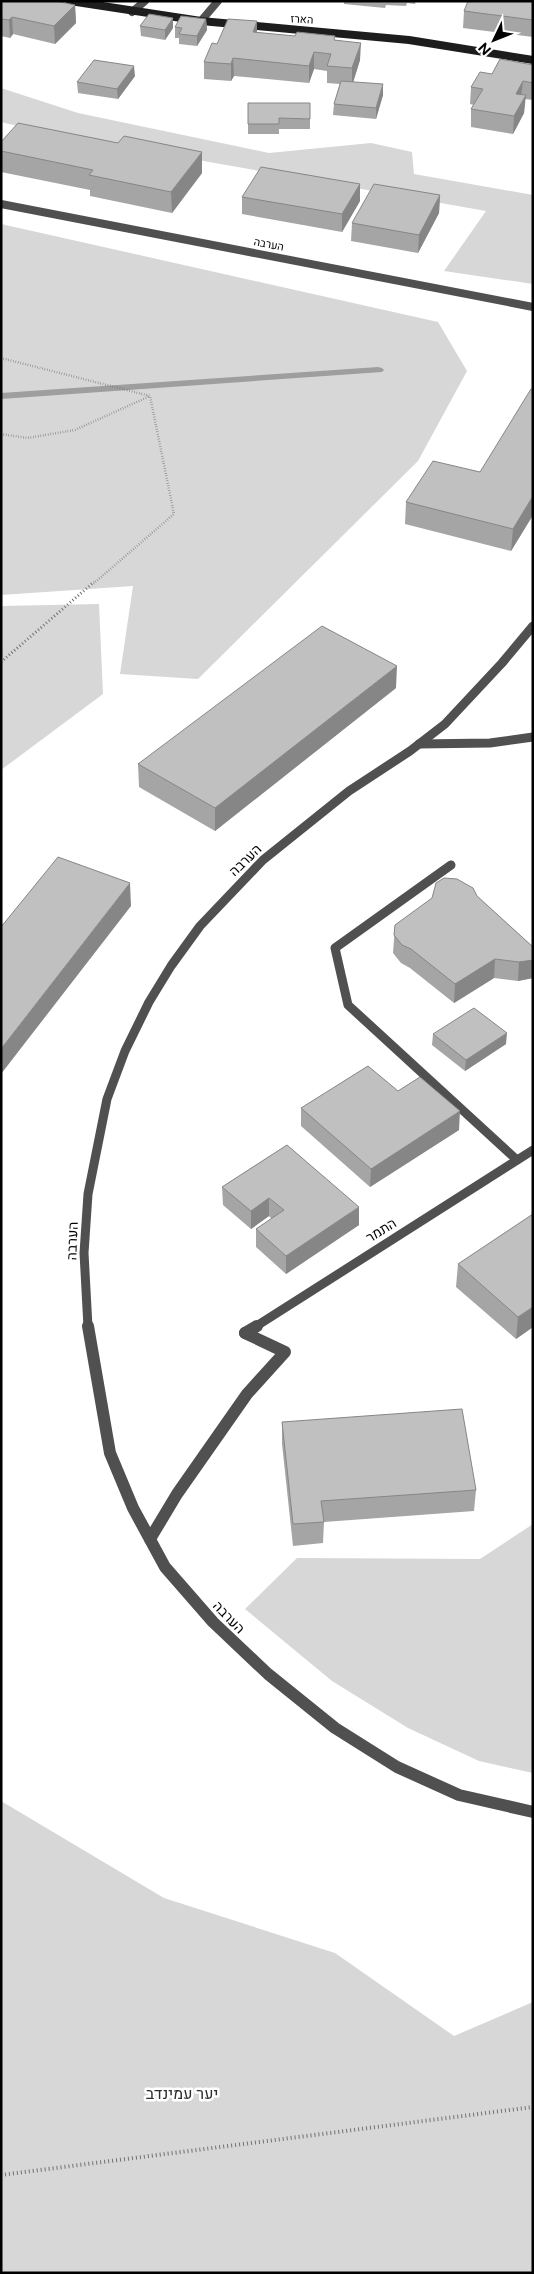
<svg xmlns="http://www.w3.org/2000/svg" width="534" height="2274" font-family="'Public Sans',Heebo,sans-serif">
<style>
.green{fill:#d7d7d7}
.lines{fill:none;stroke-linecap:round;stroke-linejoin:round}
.stream{fill:#9e9e9e;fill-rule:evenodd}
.path-far2{stroke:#727272;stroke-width:2.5;stroke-dasharray:0.5 2;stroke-linecap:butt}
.path-far1{stroke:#727272;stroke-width:3;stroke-dasharray:1 2.5;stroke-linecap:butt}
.path{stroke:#727272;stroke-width:4;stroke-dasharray:1 3;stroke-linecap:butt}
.lane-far2{stroke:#505050;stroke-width:8}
.lane-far1{stroke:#505050;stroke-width:9}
.lane{stroke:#505050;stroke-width:12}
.street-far2{stroke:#505050;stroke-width:8}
.street-far1{stroke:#505050;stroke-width:9}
.street{stroke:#505050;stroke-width:12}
.secondary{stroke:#1d1d1d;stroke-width:8}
.wall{fill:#a5a5a5}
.shaded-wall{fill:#868686}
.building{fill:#c0c0c0;stroke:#868686}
.labels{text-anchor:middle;stroke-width:5;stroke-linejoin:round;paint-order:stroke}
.far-street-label{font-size:11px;fill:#000;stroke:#fff}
.street-label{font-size:14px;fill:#000;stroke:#fff}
.near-park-label{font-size:16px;fill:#2e2e2e;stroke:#fff}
</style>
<rect width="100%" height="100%" fill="#fff"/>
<g class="green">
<path d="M1,88L78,113L269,153L371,143L412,152L414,174L533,195V284L444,271L486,211L56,135L5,123L1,122Z"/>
<path d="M1,224L438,322L467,371L418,461L198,679L120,674L133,586L1,595Z"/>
<path d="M99,604L103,694L1,770V606Z"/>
<path d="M533,1524V1773L479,1761L408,1728L332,1681L245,1609L297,1558L480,1559Z"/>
<path d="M1,1801L164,1898L335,1953L454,2036L533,2002V2273H1Z"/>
</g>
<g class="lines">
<path class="stream" d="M378,367L382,368L384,370L382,372L1,399V393Z"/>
<g class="path-far2">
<path d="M1,358L150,396L174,514L93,584"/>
<path d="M1,434L27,438L75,430L150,396"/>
</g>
<path class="path-far1" d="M1,662L94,582"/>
<path class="path" d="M1,2175L533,2107"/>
<path class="lane-far2" d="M201,21L218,1"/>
<g class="lane-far1">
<path d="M419,744L490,743L533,737"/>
<path d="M451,865L335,948L348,1005L517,1160"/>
</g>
<path class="lane" d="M150,1539L177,1494L247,1394L285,1352L245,1333"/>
<g class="street-far2">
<path d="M132,12L145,1"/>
<path d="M1,204L533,307"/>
</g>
<g class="street-far1">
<path d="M88,1327L84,1253L88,1194L107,1099L125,1051L149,1002L171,966L200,926L263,860L349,791L410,751L445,724L502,663L533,626"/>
<path d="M255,1327L533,1150"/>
</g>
<g class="street">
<path d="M88,1326L110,1453L133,1508L165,1567L213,1622L268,1674L335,1728L397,1767L459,1795L533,1812"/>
<path d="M245,1333L257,1326"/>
</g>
<path class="secondary" d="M70,1L201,21L409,40L533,60"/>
</g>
<g class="wall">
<path d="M1,1L75,5L76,23L55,44L13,34L10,38L1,36Z"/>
<path d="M344,1H416L415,4L407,3L406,6L386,5L385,8L344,4Z"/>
<path d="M533,1V37L463,28L464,11Z"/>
<path d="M206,19L207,30L197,46L179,44V38H175V27Z"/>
<path d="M257,21V33L335,40L360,60L353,82L383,95L376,119L333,115L334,104L340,84L327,83V71L314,69L309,83L234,76L231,81L204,79V62L217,44Z"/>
<path d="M140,26L173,28L165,40L141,36Z"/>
<path d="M533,65V100L525,99L524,113L513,134L471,127V109L474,105L470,104L471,87L492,74Z"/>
<path d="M135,76L118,99L78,93L77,82Z"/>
<path d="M248,103H310V129H279V134H248Z"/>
<path d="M1,142L202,173L172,213L90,196V190L1,172Z"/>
<path d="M360,184V201L342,232L242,214V197Z"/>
<path d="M440,195L439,213L418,253L351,241L352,223Z"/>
<path d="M533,390V515L511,551L405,524L406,502L480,472Z"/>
<path d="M396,688L215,831L139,787L138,764Z"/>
<path d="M477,896L533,947V978L518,981L494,978L454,1003L410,968L401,963L393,953L395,925Z"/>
<path d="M433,1034L506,1044L465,1071L432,1045Z"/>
<path d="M398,1091L459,1130L370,1187L301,1126V1108Z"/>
<path d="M287,1145L359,1225L286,1274L256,1247V1229L272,1219L269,1216L251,1229L223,1205L222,1187Z"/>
<path d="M533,1214V1327L516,1339L456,1287L458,1264Z"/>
<path d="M282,1422L476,1490L474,1511L324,1522L323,1543L293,1546L282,1444Z"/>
</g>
<g class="shaded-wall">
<path d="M75,5L76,23L55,44L54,26Z"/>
<path d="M12,17L13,34L10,38L9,20Z"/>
<path d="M173,18V28L165,40V30Z"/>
<path d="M206,19L207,30L197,46V36Z"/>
<path d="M257,21V39L253,32Z"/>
<path d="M361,43L360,60L352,86V68Z"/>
<path d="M314,52V69L309,83V66Z"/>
<path d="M233,58L234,76L231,81V64Z"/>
<path d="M134,66L135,76L118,99L117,89Z"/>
<path d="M523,81L521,98L516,94Z"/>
<path d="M383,84V95L376,119V108Z"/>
<path d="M526,95L524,113L513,134L514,116Z"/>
<path d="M202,152V173L172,213L171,192Z"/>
<path d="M360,184V201L342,232V214Z"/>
<path d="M440,195L439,213L418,253L419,235Z"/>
<path d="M533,496V515L511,551L513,529Z"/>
<path d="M397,666L396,688L215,831V808Z"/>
<path d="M130,883L131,906L1,1074V1049Z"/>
<path d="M495,959L494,978L454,1003L455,984Z"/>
<path d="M533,960V978L518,981L519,962Z"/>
<path d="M507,1033L506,1044L465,1071L466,1060Z"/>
<path d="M460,1111L459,1130L370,1187L371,1169Z"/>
<path d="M269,1198V1216L251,1229V1211Z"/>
<path d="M359,1207V1225L286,1274V1256Z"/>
<path d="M533,1307V1327L516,1339L518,1317Z"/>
</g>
<g class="building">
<path d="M1,1H56L75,5L54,26L12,17L9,20L1,19Z"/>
<path d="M468,1H533V20L464,11Z"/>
<path d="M149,14L173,18L165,30L140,26Z"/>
<path d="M181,16L206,19L197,36L179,34L182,28L175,27Z"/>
<path d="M228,19L257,21L253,32L295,36L297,32L335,36L334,40L361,43L352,68L327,66L331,54L314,52L309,66L233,58L231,64L204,62L212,43L217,44Z"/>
<path d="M500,59L533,65V83L523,81L516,94L526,95L514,116L471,109L483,89L471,87L480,72L492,74Z"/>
<path d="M94,60L134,66L117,89L77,82Z"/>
<path d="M341,81L383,84L376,108L334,104Z"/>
<path d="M248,103H310V119L279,118V124H248Z"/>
<path d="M18,123L118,143L124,136L202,152L171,192L89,175L93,170L1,151V142Z"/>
<path d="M261,167L360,184L342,214L242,197Z"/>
<path d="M374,184L440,195L419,235L352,223Z"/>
<path d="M531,389L533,390V496L513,529L406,502L433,461L480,472Z"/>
<path d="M322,626L397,666L215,808L138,764Z"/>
<path d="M58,857L130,883L1,1049V927Z"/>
<path d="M444,878L457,879L473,888L477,896L533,947V960L519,962L495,959L455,984L411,949L402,945L394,935L395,925L432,898L436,883Z"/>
<path d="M474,1008L507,1033L466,1060L433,1034Z"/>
<path d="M368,1066L398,1091L420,1077L460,1111L371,1169L301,1108Z"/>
<path d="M287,1145L359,1207L286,1256L256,1229L284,1210L269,1198L251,1211L222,1187Z"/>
<path d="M533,1214V1307L518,1317L458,1264Z"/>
<path d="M462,1409L476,1490L321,1501L324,1522L293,1524L282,1422Z"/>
</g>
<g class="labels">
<g class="far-street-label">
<text transform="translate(302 19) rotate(4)" y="4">הארז</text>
<text transform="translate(269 244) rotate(11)" y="4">הערבה</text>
</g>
<g class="street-label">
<text transform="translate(245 860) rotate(-44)" y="5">הערבה</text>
<text transform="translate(381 1230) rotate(-32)" y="5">התמר</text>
<text transform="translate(72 1241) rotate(-88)" y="5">הערבה</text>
<text transform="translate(229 1617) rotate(46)" y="5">הערבה</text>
</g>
<g class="near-park-label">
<text x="182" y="2099">יער עמינדב</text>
</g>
</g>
<rect width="534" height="2274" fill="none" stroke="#000000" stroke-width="5"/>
<g transform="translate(494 40) rotate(227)" stroke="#ffffff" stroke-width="4" paint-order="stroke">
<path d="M0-4L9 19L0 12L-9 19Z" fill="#000000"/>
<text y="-8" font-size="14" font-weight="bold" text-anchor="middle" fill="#000000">N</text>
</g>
</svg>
